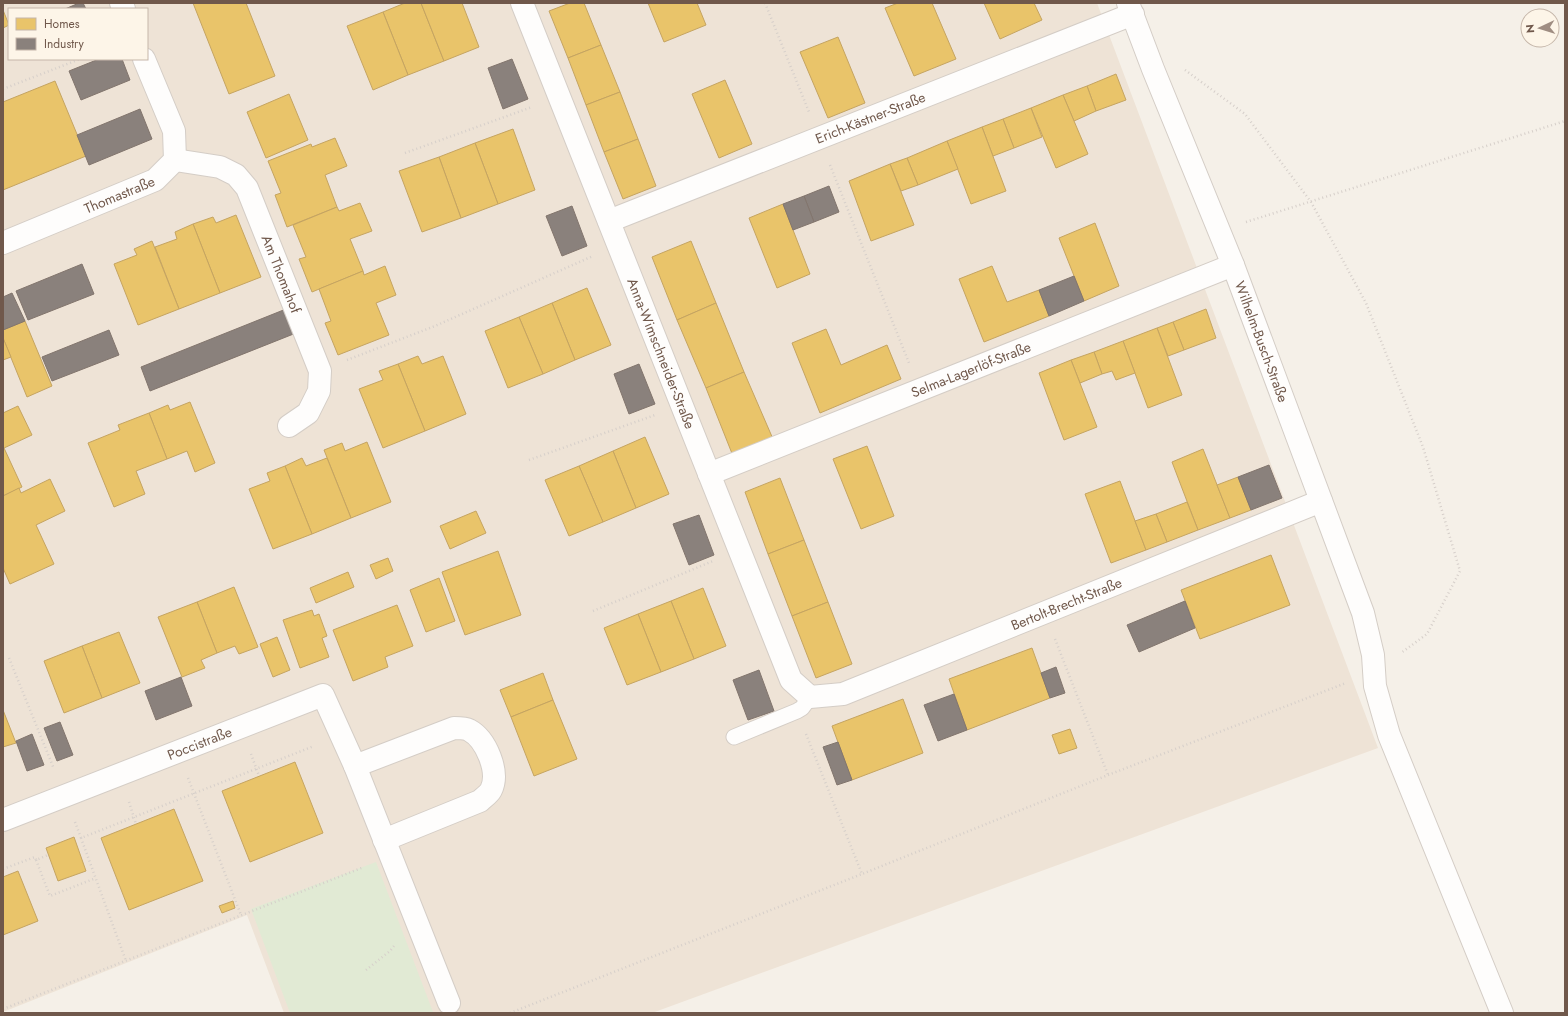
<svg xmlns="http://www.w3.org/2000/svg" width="1568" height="1016" font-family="Jost,sans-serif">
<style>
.residential{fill:#eee3d6;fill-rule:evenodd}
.green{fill:#e1ead4}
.homes{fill:#e9c46a;stroke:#c5a461}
.industry{fill:#8a817c;stroke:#82756d}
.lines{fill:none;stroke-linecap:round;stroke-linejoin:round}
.service-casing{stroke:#d4cdc6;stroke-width:17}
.minor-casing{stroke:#d4cdc6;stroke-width:24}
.path{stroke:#d6cfca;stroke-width:2.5;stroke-dasharray:1 3;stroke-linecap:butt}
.service{stroke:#fefdfc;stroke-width:15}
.minor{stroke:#fefdfc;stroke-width:22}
.labels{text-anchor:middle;stroke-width:4;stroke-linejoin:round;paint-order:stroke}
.street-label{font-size:14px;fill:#70584b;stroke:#fdf5e8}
</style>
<rect width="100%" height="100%" fill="#f5f0e8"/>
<path class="residential" d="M3,3H1097L1378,748L652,1013H284L247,915L3,1012ZM9,9H147V59H9Z"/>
<path class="green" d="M376,862L433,1012L290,1013L251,909Z"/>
<g class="homes">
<path d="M193,3H246L275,76L229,94Z"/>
<path d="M405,3H421L444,61L408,75L383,12Z"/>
<path d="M421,3H462L479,47L444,61Z"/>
<path d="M570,3H584L601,45L568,58L549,11Z"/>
<path d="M648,3H697L706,25L664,42Z"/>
<path d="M898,3H932L956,59L914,76L885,8Z"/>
<path d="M984,3H1034L1042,20L1000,39Z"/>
<path d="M3,10L9,25L3,28Z"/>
<path d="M383,12L408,75L373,90L347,26Z"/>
<path d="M838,37L865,103L828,118L800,52Z"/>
<path d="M601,45L620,92L586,105L568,58Z"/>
<path d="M1116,74L1126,100L1096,111L1087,86Z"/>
<path d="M725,80L752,144L719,158L692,94Z"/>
<path d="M55,81L86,156L3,190V102Z"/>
<path d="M1087,86L1096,111L1074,121L1063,95Z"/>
<path d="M620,92L638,139L604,152L586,105Z"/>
<path d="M289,94L308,140L266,158L247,112Z"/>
<path d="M1063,95L1088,154L1056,168L1031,108Z"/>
<path d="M1031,108L1042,137L1014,148L1003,119Z"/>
<path d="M1003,119L1014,148L993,156L982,127Z"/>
<path d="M982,127L1006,191L971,204L947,141Z"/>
<path d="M513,129L535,190L498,204L475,143Z"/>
<path d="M335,138L347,166L325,175L337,207L287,227L275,195L281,193L268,161L311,144L312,147Z"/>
<path d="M638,139L656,186L623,199L604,152Z"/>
<path d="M947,141L958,169L918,185L907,158Z"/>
<path d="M475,143L498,204L461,218L439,157Z"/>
<path d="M439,157L461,218L422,232L399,171Z"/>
<path d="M907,158L918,185L901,191L890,164Z"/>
<path d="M890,164L914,225L871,241L849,181Z"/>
<path d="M360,203L372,231L350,239L363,271L312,292L299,259L306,257L293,225L337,207L339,211Z"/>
<path d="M783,204L810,274L777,288L749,218Z"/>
<path d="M236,215L261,277L220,293L193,224L213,217L216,223Z"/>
<path d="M1095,223L1119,286L1084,301L1059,238Z"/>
<path d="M193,224L220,293L179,309L155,247L177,239L175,232Z"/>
<path d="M152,241L179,309L138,325L114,264L137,255L134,249Z"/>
<path d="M691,241L716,303L677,320L652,257Z"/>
<path d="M385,266L396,295L376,303L389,335L338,355L325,323L331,321L319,289L363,271L364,275Z"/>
<path d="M992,266L1007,302L1039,290L1049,316L984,342L959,279Z"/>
<path d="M587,288L611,345L575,360L552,303Z"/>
<path d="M552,303L575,360L543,374L519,317Z"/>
<path d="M716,303L744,372L706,388L677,320Z"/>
<path d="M1206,309L1216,338L1184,350L1173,322Z"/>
<path d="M519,317L543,374L508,388L485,331Z"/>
<path d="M25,321L52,386L27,397L3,338V330Z"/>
<path d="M1173,322L1184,350L1168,356L1157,328Z"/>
<path d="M1157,328L1182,395L1148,408L1123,341Z"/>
<path d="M826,329L841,365L887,345L901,379L820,413L792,343Z"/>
<path d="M3,338L11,357L3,360Z"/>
<path d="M1123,341L1135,373L1116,380L1112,371L1102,374L1094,352Z"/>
<path d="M1094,352L1102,374L1080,383L1071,360Z"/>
<path d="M418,356L422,364L443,356L466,414L425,431L398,364Z"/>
<path d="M1071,360L1097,427L1064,440L1039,373Z"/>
<path d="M398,364L425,431L383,448L359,389L383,380L379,371Z"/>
<path d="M744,372L773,439L733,456L706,388Z"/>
<path d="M190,402L215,463L195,472L187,451L167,459L149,413L168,405L170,410Z"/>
<path d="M18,406L32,435L4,448L22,487L3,496V413Z"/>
<path d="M149,413L167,459L136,471L145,494L114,507L88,443L120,430L118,425Z"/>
<path d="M645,437L669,494L636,508L613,451Z"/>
<path d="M367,442L391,502L351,518L324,450L342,443L345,451Z"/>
<path d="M867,446L894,516L861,529L833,459Z"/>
<path d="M1203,449L1230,518L1198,530L1172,462Z"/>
<path d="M613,451L636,508L603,522L579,466Z"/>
<path d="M302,458L306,466L327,458L351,518L312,534L285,466Z"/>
<path d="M285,466L312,534L273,549L249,489L270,481L267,473Z"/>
<path d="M579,466L603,522L569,536L545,480Z"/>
<path d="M1238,477L1251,510L1230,518L1217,485Z"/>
<path d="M780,478L804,540L768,554L745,492Z"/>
<path d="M50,479L65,511L36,525L54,564L10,584L3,568V496L19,488L21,493Z"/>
<path d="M1120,481L1146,550L1111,563L1085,494Z"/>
<path d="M1187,502L1198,530L1167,542L1156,514Z"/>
<path d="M476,511L486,533L450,549L440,526Z"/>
<path d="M1156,514L1167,542L1146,550L1135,521Z"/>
<path d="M804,540L828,602L792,616L768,554Z"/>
<path d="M498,551L521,615L465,635L442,572Z"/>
<path d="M1271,555L1290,605L1200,639L1181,590Z"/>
<path d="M388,558L393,571L376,579L370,565Z"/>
<path d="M348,572L354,587L316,603L310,588Z"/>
<path d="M439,578L455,621L426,632L410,590Z"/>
<path d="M234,587L258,647L239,654L235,646L217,653L197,602Z"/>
<path d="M703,588L726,646L694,659L671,601Z"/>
<path d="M671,601L694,659L661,672L638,614Z"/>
<path d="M197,602L217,653L201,660L205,668L182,677L158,617Z"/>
<path d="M828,602L852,664L816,678L792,616Z"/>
<path d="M397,605L413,646L385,657L388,667L353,681L333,630Z"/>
<path d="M312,610L314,616L319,614L327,636L322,638L329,657L300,668L283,620Z"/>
<path d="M638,614L661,672L627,685L604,628Z"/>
<path d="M119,632L140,683L102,698L82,646Z"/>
<path d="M277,637L290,670L273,677L260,644Z"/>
<path d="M82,646L102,698L64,713L44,661Z"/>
<path d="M1032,648L1050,698L967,730L949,679Z"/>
<path d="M543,673L553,700L511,717L500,690Z"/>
<path d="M903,699L923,753L852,780L832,726Z"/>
<path d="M553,700L577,759L534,776L511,717Z"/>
<path d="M3,710L16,743L3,747Z"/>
<path d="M1070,729L1077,748L1059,754L1052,735Z"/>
<path d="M295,762L323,833L250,862L222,791Z"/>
<path d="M174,809L203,881L129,910L101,838Z"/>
<path d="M74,837L86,871L58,881L46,848Z"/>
<path d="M18,871L38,921L3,935V877Z"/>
<path d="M233,901L235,908L222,913L219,906Z"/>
</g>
<g class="industry">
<path d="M79,3H83L86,9H65Z"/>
<path d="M99,59H122L130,80L81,100L69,71Z"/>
<path d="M512,59L528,99L503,109L488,68Z"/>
<path d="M140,109L152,139L89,165L77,135Z"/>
<path d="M829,186L839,212L814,222L804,196Z"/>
<path d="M804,196L814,222L793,230L783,204Z"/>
<path d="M572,206L587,246L562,256L546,216Z"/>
<path d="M82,264L94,294L28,320L16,291Z"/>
<path d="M1074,276L1084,301L1049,316L1039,290Z"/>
<path d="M12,293L25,321L3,330V297Z"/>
<path d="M286,309L296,333L150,391L141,367Z"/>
<path d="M109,330L119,355L52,381L42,357Z"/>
<path d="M639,364L655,404L629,414L614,374Z"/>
<path d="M1269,465L1282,498L1251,510L1238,477Z"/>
<path d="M699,515L714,555L689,565L673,524Z"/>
<path d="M1185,601L1195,628L1139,652L1127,625Z"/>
<path d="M1056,667L1065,693L1050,698L1041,673Z"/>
<path d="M759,670L774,711L748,720L733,680Z"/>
<path d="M181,677L192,706L156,720L145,691Z"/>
<path d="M954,694L967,730L938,741L924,705Z"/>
<path d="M60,722L73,755L57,761L44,728Z"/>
<path d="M32,734L44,765L27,771L16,741Z"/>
<path d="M838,742L852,780L837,785L823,747Z"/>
</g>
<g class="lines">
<defs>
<path id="service" d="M734,737L797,711L802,708L810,697"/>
<g id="minor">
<path d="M121,3L124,9"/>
<path id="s1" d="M522,3L791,680L810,697L843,694L1321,501"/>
<path id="s2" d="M1128,3L1153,69L1233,265L1363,613L1373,655L1375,686L1389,735L1502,1013"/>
<path id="s3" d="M175,160L220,167L236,175L247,188L320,371L319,391L308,413L289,426"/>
<path id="s4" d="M609,221L1133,14"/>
<path id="s5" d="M3,243L155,180L175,160L174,131L144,59"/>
<path id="s6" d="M709,474L1233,265"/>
<path d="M355,766L454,728C459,728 465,728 469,730C486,739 500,772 491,790C489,794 483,798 480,801L384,840"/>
<path id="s7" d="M3,820L323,695L355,766L449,1003"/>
</g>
</defs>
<use href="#service" class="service-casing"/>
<use href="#minor" class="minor-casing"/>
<g class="path">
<path d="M765,3L809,112"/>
<path d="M1185,70L1245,114L1311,202L1366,303L1423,447L1460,571L1427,634L1401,653"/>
<path d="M3,89L80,59"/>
<path d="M3,99L4,101"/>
<path d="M405,153L532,107"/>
<path d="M830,165L909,363"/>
<path d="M1246,222L1565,121"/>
<path d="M347,360L435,326L593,256"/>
<path d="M529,460L655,415"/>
<path d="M593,611L713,561"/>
<path d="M1055,639L1108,775"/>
<path d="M9,658L54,769"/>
<path d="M806,734L862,874L1108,775L1346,683"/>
<path d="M251,754L259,776"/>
<path d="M188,778L241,915"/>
<path d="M129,802L136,824"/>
<path d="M75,822L81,838L314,746"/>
<path d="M81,838L126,961"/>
<path d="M36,860L50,896L96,878"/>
<path d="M3,869L35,857L36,860L48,855"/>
<path d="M366,970L390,951L394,946"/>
<path d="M3,1009L364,867"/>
<path d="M510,1013L862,874"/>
</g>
<use href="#service" class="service"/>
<use href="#minor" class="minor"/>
</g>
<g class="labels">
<g class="street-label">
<text dy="5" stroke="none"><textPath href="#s4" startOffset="281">Erich-Kästner-Straße</textPath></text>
<text dy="5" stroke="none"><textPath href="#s5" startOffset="126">Thomastraße</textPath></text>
<text dy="5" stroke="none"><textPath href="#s3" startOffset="173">Am Thomahof</textPath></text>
<text dy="5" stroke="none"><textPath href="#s2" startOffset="364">Wilhelm-Busch-Straße</textPath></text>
<text dy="5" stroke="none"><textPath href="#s1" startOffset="377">Anna-Wimschneider-Straße</textPath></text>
<text dy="5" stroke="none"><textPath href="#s6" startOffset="282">Selma-Lagerlöf-Straße</textPath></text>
<text dy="5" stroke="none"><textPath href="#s1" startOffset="1028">Bertolt-Brecht-Straße</textPath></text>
<text dy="5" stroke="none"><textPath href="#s7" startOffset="211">Poccistraße</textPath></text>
</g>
</g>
<rect width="1568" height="1016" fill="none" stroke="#70584b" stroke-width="8"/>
<rect x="8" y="8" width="140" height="52" fill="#fdf5e8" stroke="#c5b6a9"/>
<rect x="16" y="18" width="20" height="12" fill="#e9c46a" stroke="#c5b6a9"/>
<text x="44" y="28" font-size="12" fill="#70584b">Homes</text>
<rect x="16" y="38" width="20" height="12" fill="#8a817c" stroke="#c5b6a9"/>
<text x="44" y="48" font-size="12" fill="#70584b">Industry</text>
<g transform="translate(1540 28) rotate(266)"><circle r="19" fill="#fdf5e8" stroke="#c5b6a9"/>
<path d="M0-3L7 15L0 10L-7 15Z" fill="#9f8d82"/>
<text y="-6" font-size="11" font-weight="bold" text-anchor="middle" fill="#70584b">N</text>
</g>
</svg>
